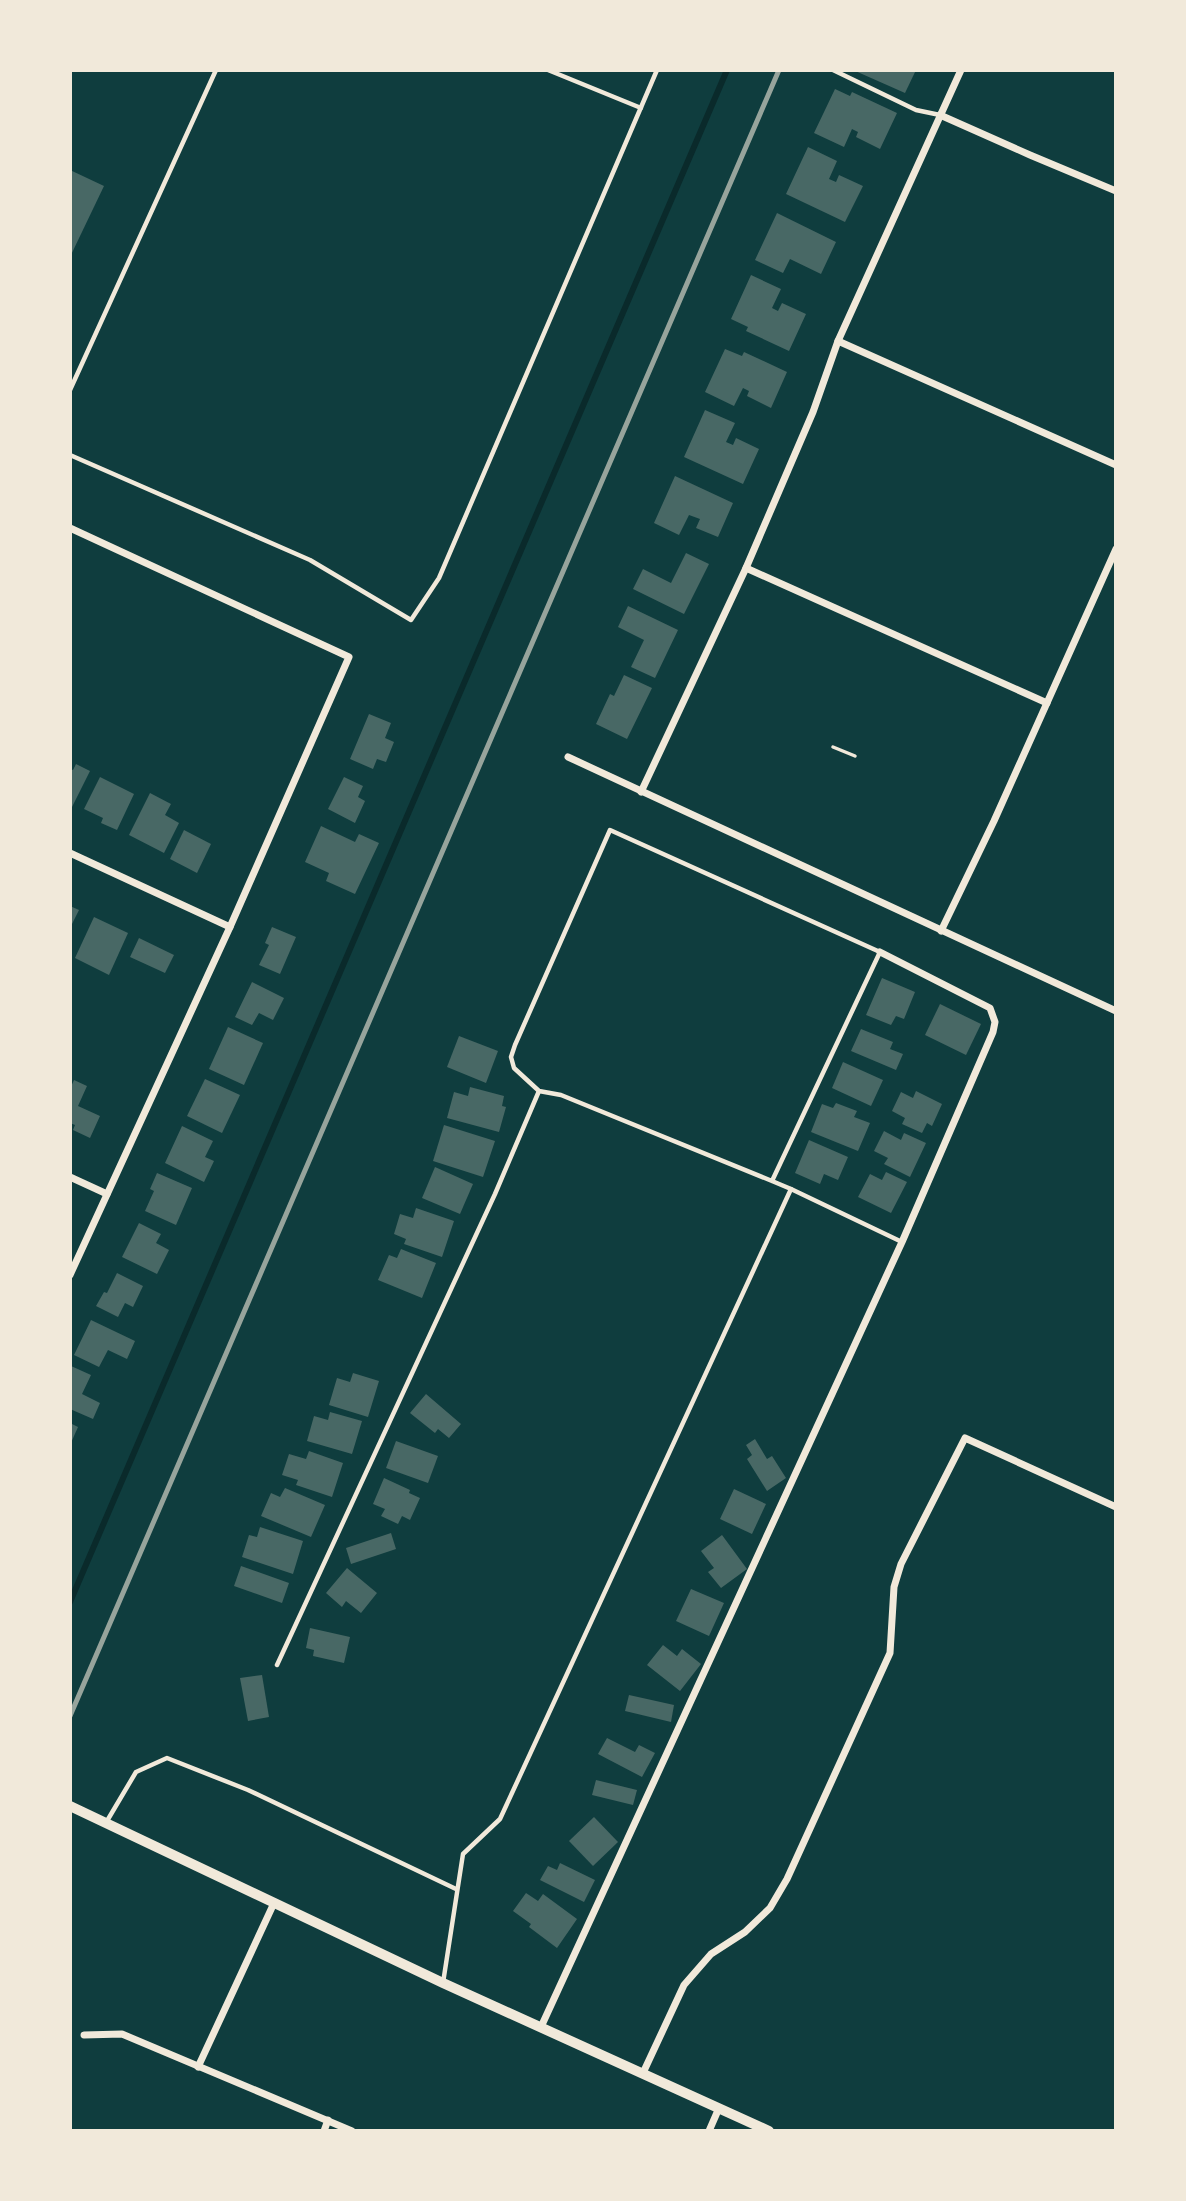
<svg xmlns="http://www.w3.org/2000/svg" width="1186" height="2201" font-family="'Noto Sans',sans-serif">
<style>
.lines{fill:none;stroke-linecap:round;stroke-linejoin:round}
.stream{stroke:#0a2a2b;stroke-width:6}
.building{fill:#486865}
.path{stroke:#f1e9da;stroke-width:3.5}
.service{stroke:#f1e9da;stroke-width:4.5}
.minor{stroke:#f1e9da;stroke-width:7}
.tertiary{stroke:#f1e9da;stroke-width:10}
.rail{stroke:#97a49c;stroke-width:5}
</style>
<rect width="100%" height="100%" fill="#0f3d3e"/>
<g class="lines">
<path class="stream" d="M70,1602L727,70"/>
</g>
<g class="building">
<path d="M853,70H916L905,93Z"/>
<path d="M835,89L850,96L852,92L897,113L880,149L856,137L858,132L852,129L844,147L814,133Z"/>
<path d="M808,147L837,161L829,179L836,182L839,175L863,186L845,222L786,194Z"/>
<path d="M70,170L104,186L70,257Z"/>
<path d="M777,213L836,242L821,274L790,259L783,273L755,260Z"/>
<path d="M751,275L781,289L772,308L778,311L782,303L806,314L789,351L746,331L748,327L731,319Z"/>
<path d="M725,349L742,356L744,352L787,372L771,408L747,396L749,391L743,388L734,406L705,392Z"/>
<path d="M705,410L735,423L726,442L733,445L736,438L759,449L743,484L684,457Z"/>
<path d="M675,476L733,503L718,537L696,528L700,519L689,515L679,535L654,523Z"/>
<path d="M686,553L709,564L684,614L633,589L643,569L671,583Z"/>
<path d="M628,606L678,630L655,678L631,667L644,640L618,627Z"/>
<path d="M624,675L652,688L627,739L596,724L610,694L614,696Z"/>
<path d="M369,714L391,723L385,738L394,742L386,762L377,759L373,769L350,759Z"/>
<path d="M76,764L90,771L70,811V769L73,770Z"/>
<path d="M100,777L134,794L117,830L101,823L103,818L84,809Z"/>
<path d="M344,777L363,786L358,797L365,801L355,823L328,809Z"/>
<path d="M150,793L171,804L165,815L179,823L164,853L129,835Z"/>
<path d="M321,826L355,842L359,834L379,843L355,894L326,881L329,873L305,862Z"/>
<path d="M184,830L211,844L197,873L170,859Z"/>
<path d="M70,906L79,910L70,928Z"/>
<path d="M94,917L128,933L109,975L75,958Z"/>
<path d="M272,927L296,937L280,974L259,965L269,945L265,943Z"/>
<path d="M139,938L174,955L165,973L130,957Z"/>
<path d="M882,978L915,992L904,1019L896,1016L891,1025L866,1015Z"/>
<path d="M252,982L284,998L273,1020L259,1013L252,1025L235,1017Z"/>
<path d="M940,1004L981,1024L966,1055L925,1035Z"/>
<path d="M228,1027L263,1043L244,1085L209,1069Z"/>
<path d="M861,1029L893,1042L890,1049L903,1054L896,1070L851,1051Z"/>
<path d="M459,1036L498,1051L486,1083L447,1067Z"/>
<path d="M843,1062L883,1080L871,1106L832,1088Z"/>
<path d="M205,1079L240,1095L222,1133L187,1116Z"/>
<path d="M74,1080L87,1086L78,1106L100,1116L90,1138L73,1130L75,1125L70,1123V1089Z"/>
<path d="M470,1087L504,1096L502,1106L506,1107L499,1132L447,1118L454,1092L468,1096Z"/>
<path d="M916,1091L942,1104L932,1126L927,1123L922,1133L902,1124L905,1118L892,1111L901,1092L913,1098Z"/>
<path d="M836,1103L857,1111L854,1117L870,1123L858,1151L811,1132L822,1104L833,1108Z"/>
<path d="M444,1125L495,1141L483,1177L433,1161Z"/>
<path d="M182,1126L213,1141L205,1157L214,1161L204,1182L165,1163Z"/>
<path d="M884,1131L901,1140L904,1133L926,1143L910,1177L884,1164L888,1158L874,1151Z"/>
<path d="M809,1140L848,1157L838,1180L824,1174L820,1184L795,1173Z"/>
<path d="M435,1167L473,1184L460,1214L422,1198Z"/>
<path d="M886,1172L907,1182L891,1213L858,1197L870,1174L882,1180Z"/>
<path d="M157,1173L192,1188L176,1225L145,1211L154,1191L150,1189Z"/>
<path d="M416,1208L454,1221L442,1257L404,1244L406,1239L394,1234L400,1214L413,1218Z"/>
<path d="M139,1223L161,1234L156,1243L169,1250L157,1274L122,1257Z"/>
<path d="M401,1249L436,1263L422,1298L378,1280L389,1255L397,1258Z"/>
<path d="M117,1273L143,1286L133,1307L125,1303L118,1317L96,1306L104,1292L107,1293Z"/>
<path d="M91,1320L135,1341L127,1359L108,1350L99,1367L74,1355Z"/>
<path d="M71,1366L91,1375L82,1394L100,1403L93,1419L70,1409Z"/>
<path d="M353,1373L379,1381L368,1417L329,1405L337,1378L350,1382Z"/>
<path d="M426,1394L461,1424L449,1438L438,1429L435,1433L410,1413Z"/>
<path d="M330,1412L362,1421L352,1454L307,1441L314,1416L328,1420Z"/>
<path d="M70,1423L78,1427L70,1445Z"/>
<path d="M755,1439L767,1459L772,1456L786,1478L767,1491L747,1459L752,1455L746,1445Z"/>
<path d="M396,1441L438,1456L428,1483L386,1468Z"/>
<path d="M309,1451L343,1463L332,1497L296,1485L298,1480L282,1475L289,1454L306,1459Z"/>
<path d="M384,1478L410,1490L409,1493L420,1498L410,1520L402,1516L398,1524L381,1516L385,1509L373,1504Z"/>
<path d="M285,1488L325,1505L311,1537L261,1516L271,1493L280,1497Z"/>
<path d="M734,1489L766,1504L752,1534L720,1519Z"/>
<path d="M260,1527L303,1541L293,1574L242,1557L249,1535L257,1537Z"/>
<path d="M391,1533L396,1549L351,1564L346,1548Z"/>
<path d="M722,1535L747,1569L721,1588L708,1572L714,1568L701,1551Z"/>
<path d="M241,1566L289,1583L282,1603L234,1586Z"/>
<path d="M347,1568L377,1593L361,1613L346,1601L342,1607L326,1593Z"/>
<path d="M691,1589L724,1603L709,1636L676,1621Z"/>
<path d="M310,1628L350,1637L344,1663L313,1656L314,1650L306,1648Z"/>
<path d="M663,1645L677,1656L682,1649L701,1664L680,1691L647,1665Z"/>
<path d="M262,1675L269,1717L248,1721L240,1678Z"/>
<path d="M629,1695L674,1705L671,1722L625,1711Z"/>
<path d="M607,1738L635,1752L639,1745L655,1753L642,1777L598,1754Z"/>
<path d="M596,1780L637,1790L633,1805L592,1795Z"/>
<path d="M594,1817L618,1842L593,1866L569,1841Z"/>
<path d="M560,1863L595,1880L584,1902L540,1880L548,1866L557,1870Z"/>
<path d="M526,1893L538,1901L543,1894L577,1919L557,1948L529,1927L531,1924L513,1911Z"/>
</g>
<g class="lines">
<path class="path" d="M833,747L855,756"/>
<g class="service">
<path d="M548,70L641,108"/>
<path d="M833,70L916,110L940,115"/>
<path d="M70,390L216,70"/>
<path d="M70,455L310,560L411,620L439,578L657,70"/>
<path d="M772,1181L880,952L610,830L515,1045L511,1057L514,1068L539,1091L561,1095L772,1181L791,1189L902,1242"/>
<path d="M277,1665L495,1194L539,1091"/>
<path d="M107,1821L136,1772L167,1758L248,1790L456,1889"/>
<path d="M443,1983L463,1854L500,1819L791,1189"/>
</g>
<g class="minor">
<path d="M940,115L1030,155L1116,191"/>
<path d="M838,341L1116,465"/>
<path d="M70,528L349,657L230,927L70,1275"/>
<path d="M746,568L1047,703"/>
<path d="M568,757L1116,1011"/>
<path d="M641,792L746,568L813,412L838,341L961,70"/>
<path d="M70,853L230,927"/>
<path d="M941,931L994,821L1116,549"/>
<path d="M70,1177L107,1194"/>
<path d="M541,2027L902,1242L993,1032L995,1022L990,1008L880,952"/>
<path d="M84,2035L122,2034L352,2131"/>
<path d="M198,2067L274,1903"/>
<path d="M643,2073L684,1985L711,1954L745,1932L770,1908L787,1879L890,1653L894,1587L901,1564L965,1438L1116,1507"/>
<path d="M324,2131L328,2120"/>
<path d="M709,2131L719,2108"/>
</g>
<path class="tertiary" d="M70,1806L443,1983L769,2131"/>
<path class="rail" d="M70,1716L779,70"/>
</g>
<rect width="1186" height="2201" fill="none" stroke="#f1e9da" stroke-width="144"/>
</svg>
